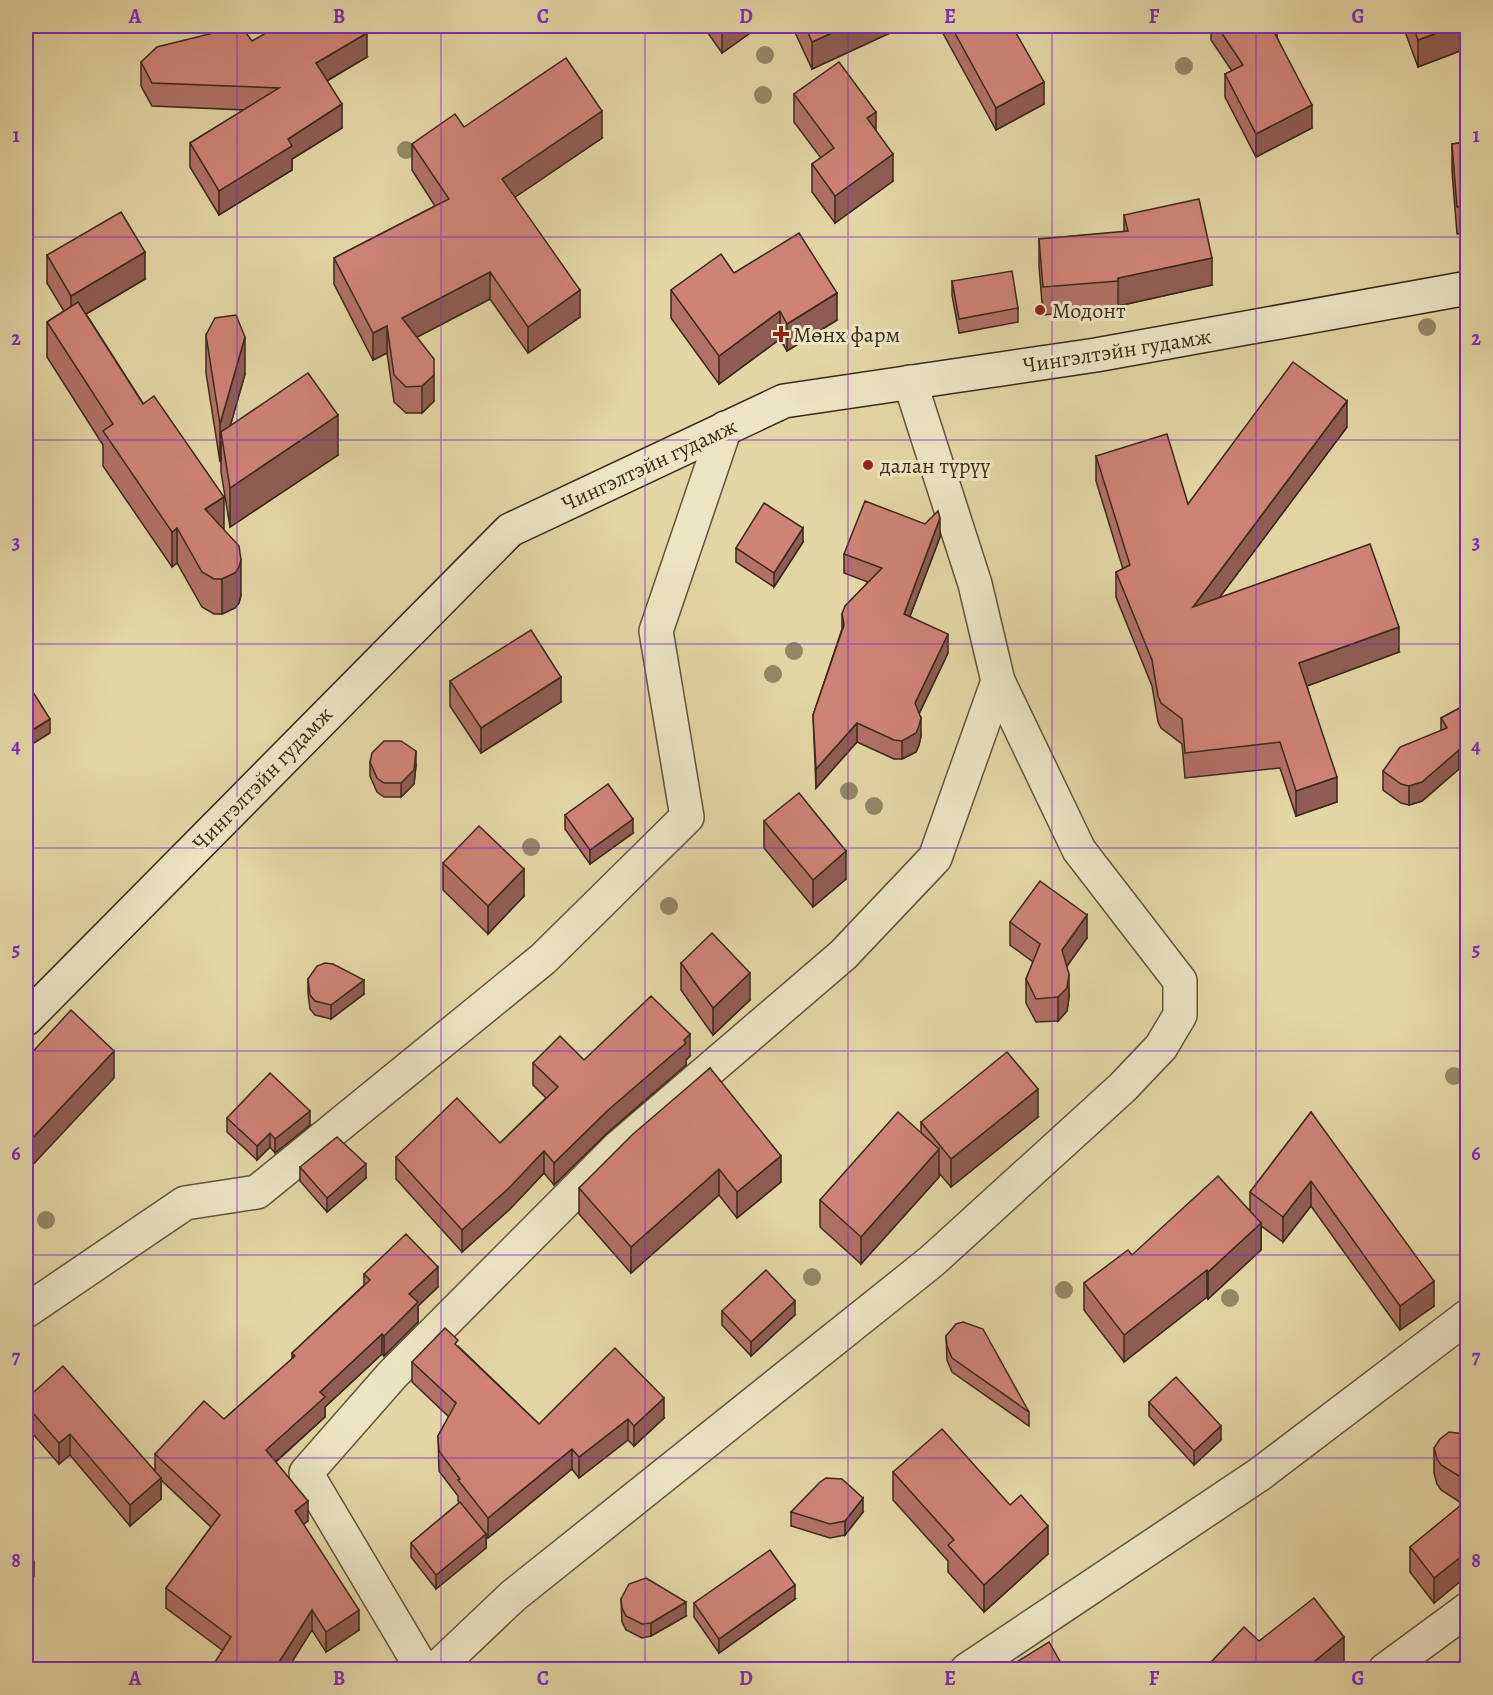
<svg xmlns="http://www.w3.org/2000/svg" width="1493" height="1695" font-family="Alegreya,serif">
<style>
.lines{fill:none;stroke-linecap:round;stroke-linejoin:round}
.street-casing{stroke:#64543c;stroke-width:36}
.secondary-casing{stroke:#3a291a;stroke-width:36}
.street{stroke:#ede4c4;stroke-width:33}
.secondary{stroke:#ede4c4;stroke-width:33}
.tree{fill:#948764}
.wall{fill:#b17166;stroke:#3a291a;stroke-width:1.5}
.shaded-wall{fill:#905c53;stroke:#3a291a;stroke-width:1.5}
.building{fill:#ce8377;stroke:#3a291a;stroke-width:1.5}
.grid{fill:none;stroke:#7b2cbf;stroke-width:1.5;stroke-opacity:0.55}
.poi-dot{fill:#8f2418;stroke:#ede4c4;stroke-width:2}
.labels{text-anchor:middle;stroke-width:6;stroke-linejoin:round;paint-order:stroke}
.poi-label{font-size:22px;fill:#3a291a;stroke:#ede4c4;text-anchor:start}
.street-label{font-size:22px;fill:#3a291a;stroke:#ede4c4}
.neatline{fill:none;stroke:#7b2cbf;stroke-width:2}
.grid-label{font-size:20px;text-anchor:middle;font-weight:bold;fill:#7b2cbf}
</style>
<rect width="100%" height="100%" fill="#e4d5a4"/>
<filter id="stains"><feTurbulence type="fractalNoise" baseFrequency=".00333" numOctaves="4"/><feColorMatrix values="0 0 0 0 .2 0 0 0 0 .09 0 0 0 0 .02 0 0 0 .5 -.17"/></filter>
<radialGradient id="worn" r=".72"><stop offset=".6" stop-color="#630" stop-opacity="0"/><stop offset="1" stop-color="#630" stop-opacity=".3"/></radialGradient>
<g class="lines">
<defs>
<g id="street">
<path d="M26,1311L185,1203L257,1192L543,959L687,817L656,631L725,428"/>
<path d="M423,1670L306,1473L393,1374L619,1147L843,955L935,858L998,681"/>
<path d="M435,1670L513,1596L932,1261L1123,1087L1161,1047L1180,1015V981L1079,850L998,681L975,584L910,382"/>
<path d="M967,1670L1260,1474L1468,1316"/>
<path d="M1385,1670L1468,1609"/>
</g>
<path id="secondary" d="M26,1019L510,530L784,401L1096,355L1468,288"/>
</defs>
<use href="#street" class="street-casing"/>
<use href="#secondary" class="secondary-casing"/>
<use href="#street" class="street"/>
<use href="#secondary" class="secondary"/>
</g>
<g class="tree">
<circle cx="765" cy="55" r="9"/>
<circle cx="1184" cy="66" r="9"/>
<circle cx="763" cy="95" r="9"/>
<circle cx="406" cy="150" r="9"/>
<circle cx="1427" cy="327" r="9"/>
<circle cx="794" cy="651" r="9"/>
<circle cx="773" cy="674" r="9"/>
<circle cx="849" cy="791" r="9"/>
<circle cx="874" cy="806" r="9"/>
<circle cx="531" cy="847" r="9"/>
<circle cx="669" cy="906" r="9"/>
<circle cx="1454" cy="1076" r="9"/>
<circle cx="46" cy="1220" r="9"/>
<circle cx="812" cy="1277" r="9"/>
<circle cx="1064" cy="1290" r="9"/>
<circle cx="1230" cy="1298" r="9"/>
</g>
<g class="wall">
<path d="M703,26H760L722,53Z"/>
<path d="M792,26H905L812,69Z"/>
<path d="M939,26H1012L1044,104L996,130Z"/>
<path d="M1211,26H1276L1277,37L1312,128L1256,157L1225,97V74L1232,71L1211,40Z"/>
<path d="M1403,26H1460V51L1418,67Z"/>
<path d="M252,41L367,57L327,81L342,128L292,159V170L219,215L190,167V143L244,110L152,106L141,86V62Z"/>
<path d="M794,94L876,131L893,181L835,223L812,192V164L821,158L794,122Z"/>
<path d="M464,127L602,138L515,197L580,317L528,353L490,299L417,337L434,401L422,413H406L394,402L387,353L373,360L334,284V258L435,206L412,170V144Z"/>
<path d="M1467,142V233L1457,234L1452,171V144Z"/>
<path d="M1124,215L1212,285L1118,306V308L1043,315L1039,266V239L1124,232Z"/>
<path d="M47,255L145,279L86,314L224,530L241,595L239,603L235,608L222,614H214L202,607L177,563L172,567L103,466V445L47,357V322L64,311L47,283Z"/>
<path d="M734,273L837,320L787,351L780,339L719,384L671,318V290Z"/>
<path d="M952,281L1018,308V322L959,333L952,295Z"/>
<path d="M206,335L245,374L230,426L338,455L230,527L221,472V457L220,462L206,373Z"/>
<path d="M1347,427L1219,598L1399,652L1307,686L1337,802L1296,816L1280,768L1185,778L1182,744L1161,728L1158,722L1152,686L1116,597V572L1123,569L1096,481V456L1188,504Z"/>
<path d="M940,537L910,616L948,653L919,714L921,736L919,745L916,752L902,759H894L857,742L816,788L813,715L842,629V614L868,582L844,573V554Z"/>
<path d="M803,542L774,587L736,562V548Z"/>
<path d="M450,681L561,702L481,753L450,706Z"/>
<path d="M1467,704V784L1459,769L1422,801L1409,805L1401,803L1383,790V771L1441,731V718Z"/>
<path d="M370,762L416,765L414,784L401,797H384L377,792L370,776Z"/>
<path d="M565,815L633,833L590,864L565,829Z"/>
<path d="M764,821L846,879L813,907L764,848Z"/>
<path d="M443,863L524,896L488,934L443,890Z"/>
<path d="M1010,922L1087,938L1067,966L1069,997L1067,1011L1058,1021L1036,1022L1026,1003V979L1033,962L1010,945Z"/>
<path d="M681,963L750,1000L713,1035L681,990Z"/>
<path d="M308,979L364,994L331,1019L315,1015L310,1009L308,993Z"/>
<path d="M690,1056L686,1060V1065L607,1133L554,1185L544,1173L510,1209L462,1252L396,1179V1157L500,1143L546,1098L533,1085V1063L584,1060Z"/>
<path d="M710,1068L781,1182L737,1218L719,1195L631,1273L579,1214V1188Z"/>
<path d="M1311,1112L1434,1306L1400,1330L1311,1206L1283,1242L1261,1226V1250L1208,1299L1207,1297L1124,1362L1084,1310V1283L1132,1255L1250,1210V1192Z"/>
<path d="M1038,1117L951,1187L939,1173V1177L861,1264L820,1227V1200L921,1133V1122Z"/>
<path d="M227,1118L310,1125L275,1153L270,1147L257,1160L227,1132Z"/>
<path d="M300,1167L366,1178L327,1212L300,1181Z"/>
<path d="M364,1274L438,1287L418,1306V1322L384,1356L382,1354L325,1407V1417L276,1462L308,1521L303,1524L359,1630L326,1652L312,1630L222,1650L166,1608V1588L211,1527L161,1480V1499L130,1526L70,1455L59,1464L26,1426V1399L155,1471V1454L224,1419L292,1359V1353L364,1285Z"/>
<path d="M722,1311L795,1315L751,1356L722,1325Z"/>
<path d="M946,1336L1029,1412V1426L952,1372L947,1360Z"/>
<path d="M458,1346L539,1424L664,1418L634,1446L628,1440L579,1478L572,1469L488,1538L486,1536V1548L436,1589L411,1557V1543L459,1503L458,1501V1496L439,1471L438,1436L449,1417L412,1382V1362Z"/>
<path d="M1149,1402L1221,1440L1194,1465L1149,1416Z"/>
<path d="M1467,1438V1576L1434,1603L1410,1572V1547L1463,1504L1441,1490L1437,1484L1434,1473V1448Z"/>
<path d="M893,1472L1048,1554L984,1612L948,1572V1561L893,1500Z"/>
<path d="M791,1512H863L845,1535L830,1538L791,1526Z"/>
<path d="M621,1599L686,1616L651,1636L642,1638L626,1630L622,1622Z"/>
<path d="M795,1599L719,1653L694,1617V1603Z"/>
</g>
<g class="shaded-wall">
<path d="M722,26H760L722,53Z"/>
<path d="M847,26H905L812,69V42Z"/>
<path d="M1456,26H1460V51L1418,67V40Z"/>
<path d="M1277,27V50L1273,30Z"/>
<path d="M367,33V57L316,87V63Z"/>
<path d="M1044,82V104L996,130V108Z"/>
<path d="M342,104V128L292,159V170L219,215V191L288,139Z"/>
<path d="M1312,105V128L1256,157V134Z"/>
<path d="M602,111V138L502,206V179Z"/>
<path d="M876,112V139L867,118Z"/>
<path d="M893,154V181L835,223V196Z"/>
<path d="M145,252V279L71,323V296Z"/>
<path d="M1212,258V285L1118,306V278Z"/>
<path d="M490,272V299L402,345V318Z"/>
<path d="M580,290V317L528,353V327Z"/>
<path d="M837,293V320L787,351V324Z"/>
<path d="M780,311V339L719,384V356Z"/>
<path d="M387,326V353L373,360V333Z"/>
<path d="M245,337V374L224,448L221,432V457L220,462V424Z"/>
<path d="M434,375V401L422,413V386Z"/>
<path d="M1347,401V427L1193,633V607Z"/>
<path d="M338,415V455L230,527V488Z"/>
<path d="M224,497V532L205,509Z"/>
<path d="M940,518V537L904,632V614Z"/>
<path d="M177,528V563L172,567V532Z"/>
<path d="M803,528V542L774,587V573Z"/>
<path d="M241,560V595L239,603L235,608L222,614V579Z"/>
<path d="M1399,627V652L1299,689V663Z"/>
<path d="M948,634V653L915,722V703Z"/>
<path d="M561,677V702L481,753V728Z"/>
<path d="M921,718V736L919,745L916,752L902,759V741Z"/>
<path d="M50,719V733L26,748V734Z"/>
<path d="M857,723V742L816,788V769Z"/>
<path d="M1459,750V769L1422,801L1409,805V786Z"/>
<path d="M416,751V765L414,784L401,797V783Z"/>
<path d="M1337,777V802L1296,816V791Z"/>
<path d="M633,819V833L590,864V850Z"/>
<path d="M846,851V879L813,907V880Z"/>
<path d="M524,869V896L488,934V906Z"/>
<path d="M1087,915V938L1062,973V950Z"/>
<path d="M750,973V1000L713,1035V1008Z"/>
<path d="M1069,974V997L1067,1011L1058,1021V997Z"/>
<path d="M364,980V994L331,1019V1005Z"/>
<path d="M690,1034V1056L686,1060V1065L607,1133L554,1185V1163L607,1111Z"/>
<path d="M114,1051V1078L26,1172V1145Z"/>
<path d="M1038,1089V1117L951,1187V1159Z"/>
<path d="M310,1111V1125L275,1153V1139Z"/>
<path d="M270,1133V1147L257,1160V1146Z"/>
<path d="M939,1149V1177L861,1264V1237Z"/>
<path d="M544,1151V1173L510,1209L462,1252V1230Z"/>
<path d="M781,1156V1182L737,1218V1192Z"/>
<path d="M366,1164V1178L327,1212V1198Z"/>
<path d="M719,1169V1195L631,1273V1247Z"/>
<path d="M1311,1181V1206L1283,1242V1217Z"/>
<path d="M1261,1223V1250L1208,1299V1272Z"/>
<path d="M438,1267V1287L418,1306V1322L384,1356V1336L409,1294Z"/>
<path d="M1207,1270V1297L1124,1362V1335Z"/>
<path d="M1434,1281V1306L1400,1330V1306Z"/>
<path d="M795,1301V1315L751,1356V1342Z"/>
<path d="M382,1334V1354L325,1407V1417L266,1470V1450L320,1392Z"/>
<path d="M664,1398V1418L634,1446V1426Z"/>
<path d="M628,1419V1440L579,1478V1457Z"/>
<path d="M1221,1426V1440L1194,1465V1451Z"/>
<path d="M70,1434V1455L59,1464V1443Z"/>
<path d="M572,1449V1469L488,1538V1518Z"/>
<path d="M161,1478V1499L130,1526V1505Z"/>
<path d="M863,1498V1512L845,1535V1521Z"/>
<path d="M308,1501V1521L295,1531V1511Z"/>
<path d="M1048,1526V1554L984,1612V1585Z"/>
<path d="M486,1534V1548L436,1589V1575Z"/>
<path d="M1467,1552V1576L1434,1603V1578Z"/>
<path d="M34,1562V1576L26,1591V1577Z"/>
<path d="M795,1585V1599L719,1653V1639Z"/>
<path d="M686,1602V1616L651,1636V1623Z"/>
<path d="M312,1610V1630L287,1670H274Z"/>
<path d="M359,1610V1630L326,1652V1632Z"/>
<path d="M1344,1637V1664L1337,1670H1304Z"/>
</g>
<g class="building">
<path d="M241,26L252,41L278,26H363L367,33L316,63L342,104L288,139L292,146L219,191L190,143L279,88L152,83L141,62L157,47Z"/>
<path d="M805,26H847L812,42Z"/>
<path d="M951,26H1012L1044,82L996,108Z"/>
<path d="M1217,26H1276L1277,27L1273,30L1312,105L1256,134L1225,74L1243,65Z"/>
<path d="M1413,26H1456L1418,40Z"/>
<path d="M566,58L602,111L502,179L580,290L528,327L490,272L402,318L434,359V375L422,386L406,387L394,375L387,326L373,333L334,258L449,199L412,144L455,114L464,127Z"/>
<path d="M839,62L876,112L867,118L893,154L835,196L812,164L834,148L794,94Z"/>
<path d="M1467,142V206L1457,207L1452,144Z"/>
<path d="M1199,199L1212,258L1118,278V281L1043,287L1039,239L1128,231L1124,215Z"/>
<path d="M121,212L145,252L71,296L47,255Z"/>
<path d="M799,233L837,293L787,324L780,311L719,356L671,290L721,254L734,273Z"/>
<path d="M1012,271L1018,308L959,319L952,281Z"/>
<path d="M78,302L143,404L154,396L224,497L205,509L239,546L241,560L239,567L235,573L222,579H214L202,572L177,528L172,532L103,431L113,424L47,322Z"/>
<path d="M236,315L245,337L220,424L206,335L215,318Z"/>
<path d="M1293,362L1347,401L1193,607L1370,544L1399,627L1299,663L1337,777L1296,791L1280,742L1185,753L1182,719L1161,703L1158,696L1152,660L1116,572L1130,565L1096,456L1167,434L1188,504Z"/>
<path d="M308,373L338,415L230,488L221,432Z"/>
<path d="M865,501L925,524L938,511L940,518L904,614L948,634L915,703L921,718L919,726L916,733L902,741L894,740L857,723L816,769L813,715L844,625L842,614L845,606L882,568L844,554Z"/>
<path d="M764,503L803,528L774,573L736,548Z"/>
<path d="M531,630L561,677L481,728L450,681Z"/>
<path d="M26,681L50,719L26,734Z"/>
<path d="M1467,704V764L1459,750L1422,782L1409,786L1401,784L1383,771L1400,747L1447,728L1441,718Z"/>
<path d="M384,741H401L416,751L414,770L401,783H384L377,778L370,762L372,753Z"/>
<path d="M608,784L633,819L590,850L565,815Z"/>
<path d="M799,793L846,851L813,880L764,821Z"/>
<path d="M479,826L524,869L488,906L443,863Z"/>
<path d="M1040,881L1087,915L1062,950L1069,974L1067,988L1058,997L1036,999L1026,979L1040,944L1010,922Z"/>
<path d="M712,933L750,973L713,1008L681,963Z"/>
<path d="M325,963L333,964L364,980L331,1005L315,1001L310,995L308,979L317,966Z"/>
<path d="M651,996L690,1034L684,1040L686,1043L607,1111L554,1163L544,1151L510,1187L462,1230L396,1157L457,1098L500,1143L558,1087L533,1063L560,1036L584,1060Z"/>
<path d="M71,1010L114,1051L26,1145V1059Z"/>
<path d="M1007,1052L1038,1089L951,1159L921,1122Z"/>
<path d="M710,1068L781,1156L737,1192L719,1169L631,1247L579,1188L632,1135Z"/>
<path d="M270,1073L310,1111L275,1139L270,1133L257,1146L227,1118Z"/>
<path d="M898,1112L939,1149L861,1237L820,1200Z"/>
<path d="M1311,1112L1434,1281L1400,1306L1311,1181L1283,1217L1250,1192Z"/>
<path d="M337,1137L366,1164L327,1198L300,1167Z"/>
<path d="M1218,1176L1261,1223L1208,1272L1207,1270L1124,1335L1084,1283L1128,1250L1132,1255Z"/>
<path d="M406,1234L438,1267L409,1294L418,1302L384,1336L382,1334L320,1392L325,1397L266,1450L308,1501L295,1511L359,1610L326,1632L312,1610L274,1670H210L231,1637L166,1588L220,1515L155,1454L204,1401L224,1419L295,1356L292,1353L370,1280L364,1274Z"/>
<path d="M766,1270L795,1301L751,1342L722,1311Z"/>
<path d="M963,1322L983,1329L1029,1412L952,1358L947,1346L946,1336L956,1324Z"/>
<path d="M445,1328L458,1340L455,1344L539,1424L615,1348L664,1398L634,1426L628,1419L579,1457L572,1449L488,1518L458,1480L460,1479L439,1451L438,1436L456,1403L412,1362Z"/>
<path d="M63,1366L161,1478L130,1505L70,1434L59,1443L26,1405V1399Z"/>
<path d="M1176,1377L1221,1426L1194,1451L1149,1402Z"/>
<path d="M942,1429L1010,1505L1021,1495L1048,1526L984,1585L948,1545L954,1540L893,1472Z"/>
<path d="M1449,1432L1465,1434L1467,1438V1481L1441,1465L1437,1459L1434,1448L1440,1439Z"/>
<path d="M826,1478L842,1479L863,1498L845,1521L830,1524L791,1512L820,1482Z"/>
<path d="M1467,1500V1552L1434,1578L1410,1547Z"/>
<path d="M460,1502L486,1534L436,1575L411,1543Z"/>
<path d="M26,1543L29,1545L34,1562L26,1577Z"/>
<path d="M770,1550L795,1585L719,1639L694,1603Z"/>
<path d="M646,1578L686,1602L651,1623L642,1624L626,1616L622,1608L621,1599L629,1584Z"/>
<path d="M1314,1598L1344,1637L1304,1670H1200L1213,1660L1244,1627L1259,1641Z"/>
<path d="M1049,1642L1065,1670H1012L1010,1666Z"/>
</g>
<path class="grid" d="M237,26V1670M441,26V1670M645,26V1670M848,26V1670M1052,26V1670M1256,26V1670M26,237H1468M26,440H1468M26,644H1468M26,848H1468M26,1051H1468M26,1255H1468M26,1458H1468"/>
<g class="poi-dot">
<circle cx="1040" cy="310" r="6"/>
<path d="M778 325h6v6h6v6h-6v6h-6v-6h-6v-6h6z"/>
<circle cx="868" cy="465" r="6"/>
</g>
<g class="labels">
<g class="poi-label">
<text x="1052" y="318">Модонт</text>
<text x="793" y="342">Мөнх фарм</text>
<text x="880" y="473">далан түрүү</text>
</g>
<g class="street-label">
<text transform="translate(1117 350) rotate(-9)" y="8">Чингэлтэйн гудамж</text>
<text transform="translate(649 464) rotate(-25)" y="8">Чингэлтэйн гудамж</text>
<text transform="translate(262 778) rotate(-46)" y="8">Чингэлтэйн гудамж</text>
</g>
</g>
<rect width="1493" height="1695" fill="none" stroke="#e4d5a4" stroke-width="66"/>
<rect x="33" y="33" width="1427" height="1629" class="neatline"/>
<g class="grid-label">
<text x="135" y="23">A</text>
<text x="339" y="23">B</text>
<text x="543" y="23">C</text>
<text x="746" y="23">D</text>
<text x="950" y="23">E</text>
<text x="1154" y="23">F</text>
<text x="1358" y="23">G</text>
<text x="16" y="142">1</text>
<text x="1476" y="142">1</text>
<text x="16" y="345">2</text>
<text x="1476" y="345">2</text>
<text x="16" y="549">3</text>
<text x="1476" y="549">3</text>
<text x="16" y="753">4</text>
<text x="1476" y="753">4</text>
<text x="16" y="956">5</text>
<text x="1476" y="956">5</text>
<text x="16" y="1160">6</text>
<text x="1476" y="1160">6</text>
<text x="16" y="1363">7</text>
<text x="1476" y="1363">7</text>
<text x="16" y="1567">8</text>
<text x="1476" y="1567">8</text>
<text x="135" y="1685">A</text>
<text x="339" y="1685">B</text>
<text x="543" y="1685">C</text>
<text x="746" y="1685">D</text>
<text x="950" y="1685">E</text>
<text x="1154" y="1685">F</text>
<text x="1358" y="1685">G</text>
</g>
<rect width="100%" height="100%" filter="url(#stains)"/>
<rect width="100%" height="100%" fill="url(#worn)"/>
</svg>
